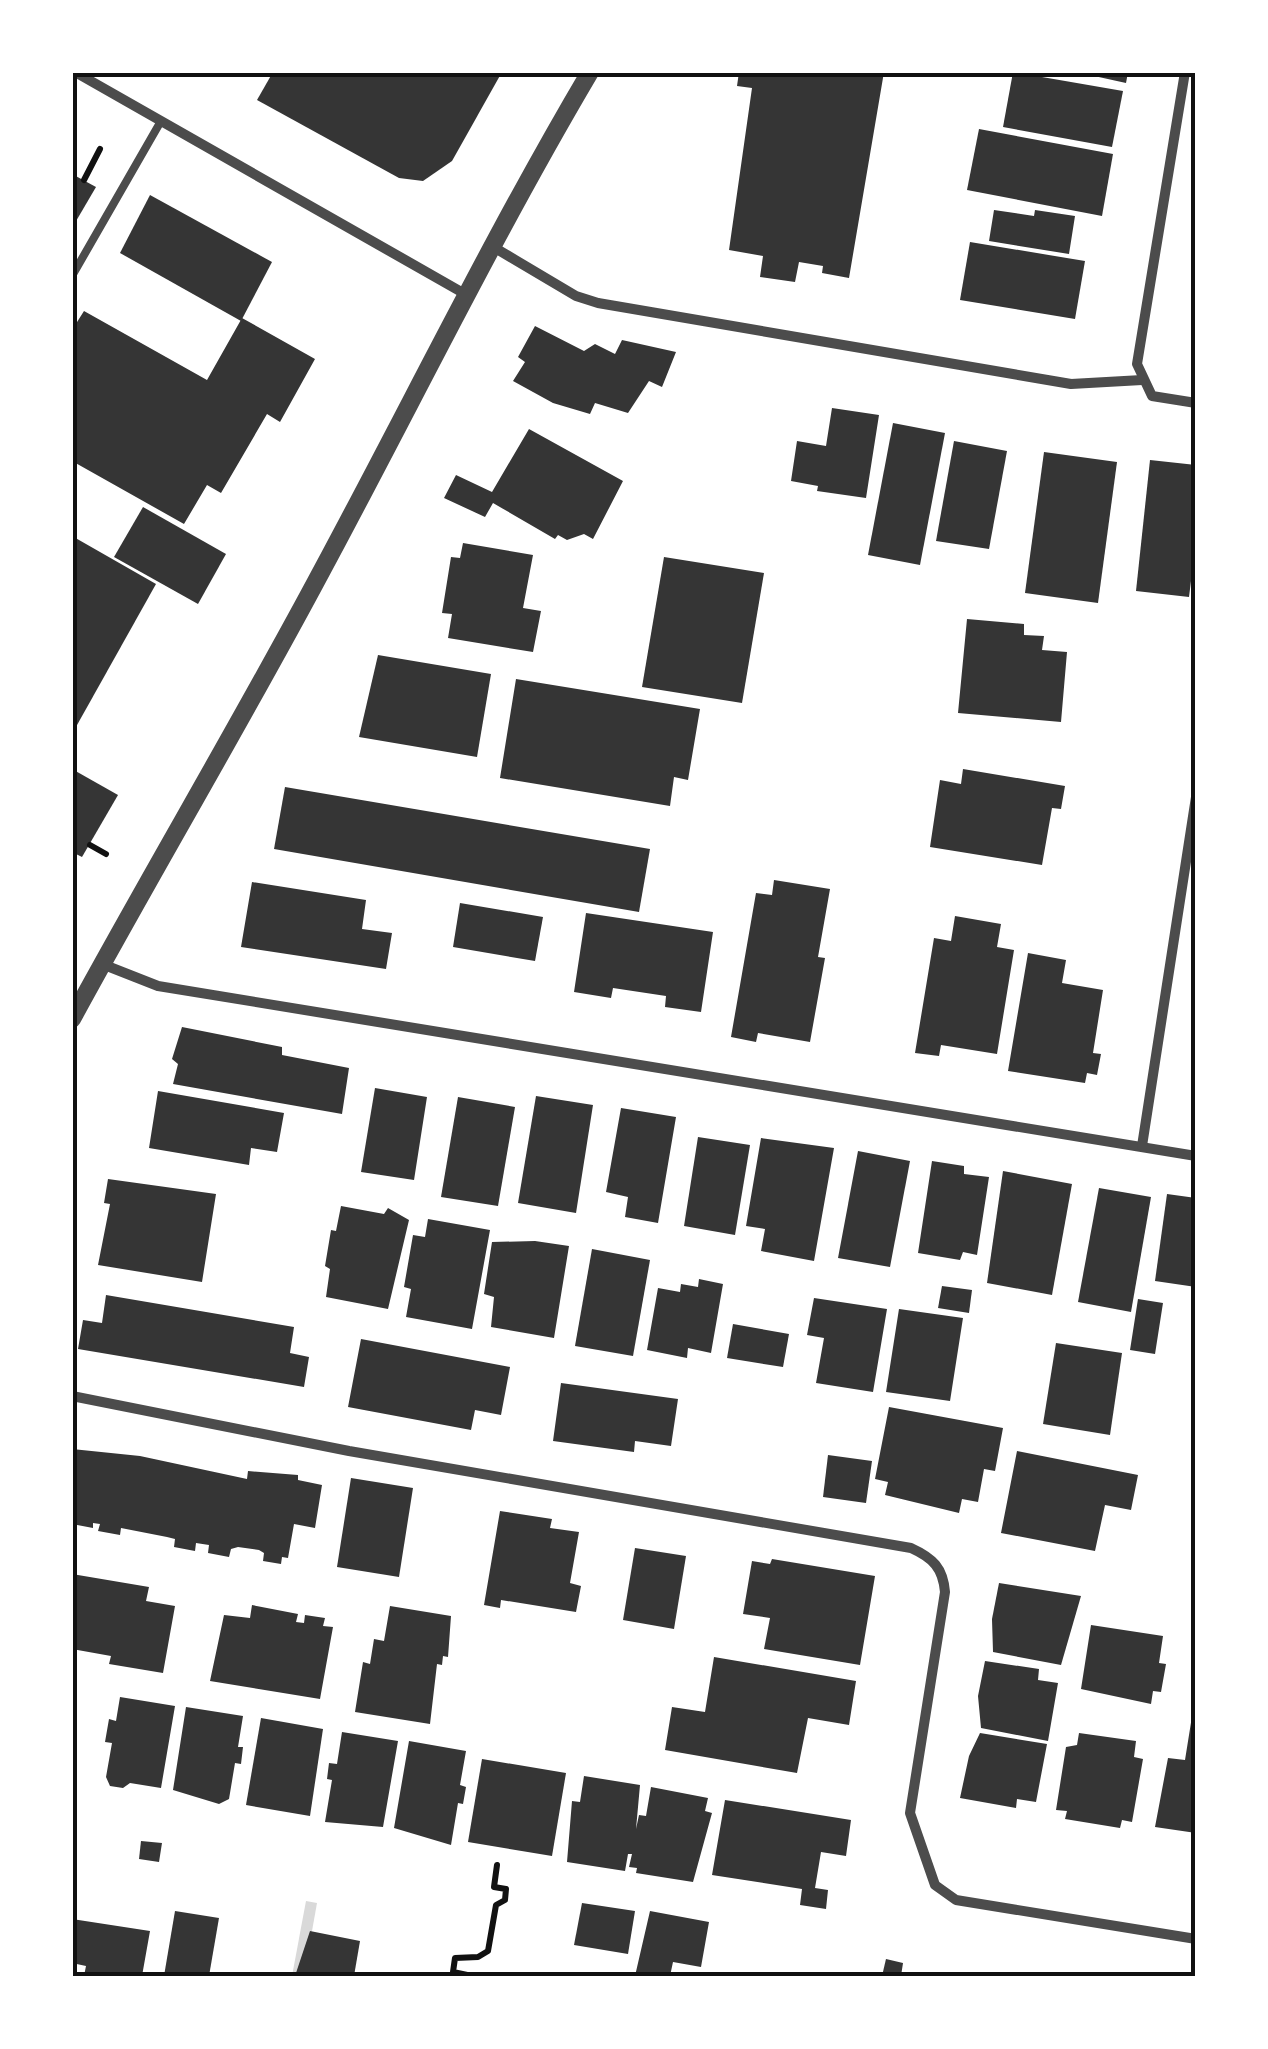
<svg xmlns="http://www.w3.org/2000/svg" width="1268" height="2049" font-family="'Exo 2',sans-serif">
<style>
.water{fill:#d9d9d9}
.building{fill:#353535}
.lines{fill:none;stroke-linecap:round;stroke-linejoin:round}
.path{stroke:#111;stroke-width:6}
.service{stroke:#4c4c4c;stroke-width:8}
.minor{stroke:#4c4c4c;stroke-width:10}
.tertiary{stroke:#4c4c4c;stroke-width:18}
.neatline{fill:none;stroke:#111;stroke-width:4}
</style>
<rect width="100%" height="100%" fill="#fff"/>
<path class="water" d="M306,1901L317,1903L304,1976H292Z"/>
<g class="building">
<path d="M273,72H502L452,161L423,181L399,178L257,100Z"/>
<path d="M739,72H884L849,278L822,273L823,266L799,262L795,282L760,277L763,256L729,250L752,88L737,86Z"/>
<path d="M1013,72L1123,91L1112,147L1003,127Z"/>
<path d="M1076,72H1128L1126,83Z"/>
<path d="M979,129L1113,154L1102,216L967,190Z"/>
<path d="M72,174L96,187L72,228Z"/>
<path d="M150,195L272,262L241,321L120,253Z"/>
<path d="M994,210L1034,216L1035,210L1075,216L1069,254L989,241Z"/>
<path d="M970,242L1085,261L1075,319L960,300Z"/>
<path d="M84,311L207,380L242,318L315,359L280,422L267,414L221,493L207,485L184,524L72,461V330Z"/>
<path d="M535,326L584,351L595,344L615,354L622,340L676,352L662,387L649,381L628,413L595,403L590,414L553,403L513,381L525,362L518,357Z"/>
<path d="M832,408L879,415L866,498L817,491L818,486L791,481L797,441L826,446Z"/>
<path d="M893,423L945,433L920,565L868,555Z"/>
<path d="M529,429L623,481L593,539L584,534L567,540L558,535L555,539L493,503L485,517L444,498L456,475L492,492Z"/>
<path d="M954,441L1007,451L989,549L936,541Z"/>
<path d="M1044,452L1117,462L1098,603L1025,593Z"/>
<path d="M1150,460L1196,465V541L1189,597L1136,591Z"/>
<path d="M143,507L226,554L198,604L114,557Z"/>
<path d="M72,536L156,584L72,734Z"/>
<path d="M463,543L533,555L523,608L541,611L533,652L448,638L452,614L442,613L451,557L460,558Z"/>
<path d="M664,557L764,573L742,703L642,687Z"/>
<path d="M967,619L1024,624V635L1044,636L1042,650L1067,652L1061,722L958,713Z"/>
<path d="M378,655L491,674L477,757L359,737Z"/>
<path d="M516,679L700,709L688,780L674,777L670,806L500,778Z"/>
<path d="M72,769L118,795L82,857L72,852Z"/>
<path d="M963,769L1065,786L1061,809L1052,808L1042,865L930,847L940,780L961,784Z"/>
<path d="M285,787L650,849L639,912L274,849Z"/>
<path d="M774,880L830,889L818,957L825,958L810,1042L758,1033L756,1042L731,1037L756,893L772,895Z"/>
<path d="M252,882L366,900L362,929L392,933L386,969L241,947Z"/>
<path d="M460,903L543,917L535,961L453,947Z"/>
<path d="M586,913L713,932L701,1012L665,1007L666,996L613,988L611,998L574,992Z"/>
<path d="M955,916L1001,924L997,947L1014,950L997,1054L941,1045L939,1056L915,1053L934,938L951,941Z"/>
<path d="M1028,953L1066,960L1062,983L1103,990L1093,1053L1101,1054L1097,1075L1087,1073L1085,1083L1008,1071Z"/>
<path d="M182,1027L282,1047V1055L349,1068L342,1114L173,1084L178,1064L172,1059Z"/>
<path d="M375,1088L427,1097L414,1180L361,1172Z"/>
<path d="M158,1091L284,1113L277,1152L251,1148L249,1165L149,1148Z"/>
<path d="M536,1096L593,1105L576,1213L518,1203Z"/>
<path d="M458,1097L515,1107L498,1206L441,1197Z"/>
<path d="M621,1108L676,1117L658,1223L625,1217L628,1197L606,1192Z"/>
<path d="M698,1137L750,1145L735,1235L684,1226Z"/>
<path d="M761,1138L834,1148L814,1261L761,1251L765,1229L746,1226Z"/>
<path d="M858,1151L910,1161L890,1267L838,1258Z"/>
<path d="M932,1161L964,1166V1174L989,1177L977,1255L963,1252L960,1260L918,1253Z"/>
<path d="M1003,1171L1072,1184L1052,1295L987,1283Z"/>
<path d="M108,1179L216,1194L202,1282L98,1265L110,1204L104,1203Z"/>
<path d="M1099,1188L1151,1197L1131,1312L1078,1302Z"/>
<path d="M1167,1194L1196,1198V1287L1155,1281Z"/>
<path d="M341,1206L384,1214L388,1208L409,1220L388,1309L326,1297L330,1269L325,1266L331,1230L336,1231Z"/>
<path d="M428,1219L490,1230L472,1329L406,1317L411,1289L404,1287L413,1235L425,1237Z"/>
<path d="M535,1241L569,1246L554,1338L491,1327L494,1297L484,1294L492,1242Z"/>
<path d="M592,1249L650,1260L633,1356L575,1346Z"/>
<path d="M699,1279L723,1284L711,1353L688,1348L687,1358L647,1350L658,1288L680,1292L681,1284L698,1287Z"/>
<path d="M942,1286L972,1290L969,1313L938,1308Z"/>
<path d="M106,1295L294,1327L290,1353L309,1357L304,1387L78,1349L83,1320L102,1323Z"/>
<path d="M814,1298L887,1309L873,1392L816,1383L824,1338L807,1335Z"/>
<path d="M1138,1299L1163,1303L1155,1354L1130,1350Z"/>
<path d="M899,1309L963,1318L950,1401L886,1392Z"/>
<path d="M733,1324L789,1334L783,1367L727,1358Z"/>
<path d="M361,1339L510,1367L501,1415L475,1410L471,1430L348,1407Z"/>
<path d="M1056,1343L1122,1353L1110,1435L1043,1424Z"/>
<path d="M561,1383L678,1399L671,1446L635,1441L634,1452L553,1441Z"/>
<path d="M889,1407L1003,1428L995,1471L984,1469L978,1502L962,1499L959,1513L885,1495L888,1482L875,1479Z"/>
<path d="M72,1449L140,1456L247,1479L248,1471L298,1475V1480L322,1485L315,1528L294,1524L288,1558L282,1557L281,1564L263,1561L264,1553L259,1550L238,1547L231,1549L229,1557L208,1553L209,1545L196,1543L195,1551L174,1547L175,1539L167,1537L121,1528L120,1535L98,1531L100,1524L93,1523V1528L72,1524Z"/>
<path d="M1017,1451L1138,1475L1131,1510L1105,1505L1095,1551L1001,1533Z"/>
<path d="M828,1455L872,1461L866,1503L823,1497Z"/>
<path d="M351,1478L413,1488L399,1577L337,1567Z"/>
<path d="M500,1511L552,1519L550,1528L579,1532L570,1583L581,1586L576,1612L501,1600L500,1608L484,1605Z"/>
<path d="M635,1548L686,1556L674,1629L623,1620Z"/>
<path d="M772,1559L875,1576L860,1665L764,1649L770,1618L743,1614L752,1561L770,1564Z"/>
<path d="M72,1574L149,1587L146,1601L175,1606L163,1673L109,1664L111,1656L72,1649Z"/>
<path d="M999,1583L1081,1596L1061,1665L993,1652L992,1619Z"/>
<path d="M252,1605L298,1614L296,1622L304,1623L305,1615L325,1618L323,1626L333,1627L320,1699L210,1681L224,1615L250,1618Z"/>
<path d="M390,1606L451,1616L448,1657L443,1656L442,1665L437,1664L430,1724L355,1712L363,1662L370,1664L374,1639L384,1641Z"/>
<path d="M1091,1625L1163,1636L1159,1663L1166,1664L1161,1692L1153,1691L1151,1704L1081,1689Z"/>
<path d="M714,1657L856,1681L849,1725L808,1718L797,1773L665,1750L672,1707L705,1712Z"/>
<path d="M985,1661L1039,1669L1038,1680L1058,1683L1048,1741L981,1728L978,1696Z"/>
<path d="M120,1697L175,1706L161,1788L130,1783L123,1788L110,1786L106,1777L112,1743L105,1742L109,1719L116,1721Z"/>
<path d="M186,1707L243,1716L238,1747H243L241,1764L235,1763L229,1799L219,1804L173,1790Z"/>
<path d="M1193,1710H1196V1833L1155,1827L1168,1758L1185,1760Z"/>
<path d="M261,1718L323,1729L310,1816L246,1805Z"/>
<path d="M342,1732L398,1741L383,1827L325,1822L332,1780L327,1779L329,1763L337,1764Z"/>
<path d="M980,1733L1047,1744L1036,1802L1017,1799L1016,1808L960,1798L969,1756Z"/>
<path d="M1079,1733L1136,1741L1134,1757L1143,1759L1132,1822L1122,1820L1120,1828L1065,1819L1067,1811L1056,1810L1066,1747L1077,1745Z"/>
<path d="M409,1741L466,1751L460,1785L466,1787L463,1804L458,1803L451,1845L394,1828Z"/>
<path d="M482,1759L566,1773L552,1856L468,1842Z"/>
<path d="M584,1776L640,1785L636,1829L639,1815L646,1816L651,1787L708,1798L705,1811L712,1813L693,1882L636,1873L637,1868L629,1867L632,1854H628L625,1871L567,1862L572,1801L580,1802Z"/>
<path d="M725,1800L851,1820L846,1856L821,1852L815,1888L828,1890L826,1909L800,1905L802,1889L712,1875Z"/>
<path d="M141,1841L162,1843L159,1862L139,1859Z"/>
<path d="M582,1903L635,1911L628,1954L574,1945Z"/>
<path d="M175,1911L219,1918L209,1976H164Z"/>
<path d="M650,1911L709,1922L701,1967L673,1962L670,1976H635Z"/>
<path d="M72,1919L150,1931L142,1976H84L86,1966L72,1963Z"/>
<path d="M310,1931L360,1941L354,1976H295Z"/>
<path d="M886,1959L903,1963L901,1976H882Z"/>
</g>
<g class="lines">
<g class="path">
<path d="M84,180L100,149"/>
<path d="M90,845L106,854"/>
<path d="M472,1976L453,1972L455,1958L478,1957L488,1951L496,1905L505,1900L506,1889L494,1887L497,1865"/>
</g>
<path class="service" d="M72,276L161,121"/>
<g class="minor">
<path d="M75,72L465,294"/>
<path d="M1185,72L1137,364L1152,396L1196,403"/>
<path d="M490,245L576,296L598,303L1071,384L1142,380"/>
<path d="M102,964L158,986L1196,1156"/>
<path d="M1142,1146L1196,797"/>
<path d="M72,1396L349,1451L911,1548C933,1558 943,1568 945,1592L910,1813L935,1885L956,1900L1196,1939"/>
</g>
<path class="tertiary" d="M72,1019C153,870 240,724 320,574C410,407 493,236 590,72"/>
</g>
<rect width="1268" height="2049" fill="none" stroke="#ffffff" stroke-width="150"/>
<rect x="75" y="75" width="1118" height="1899" class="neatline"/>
</svg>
